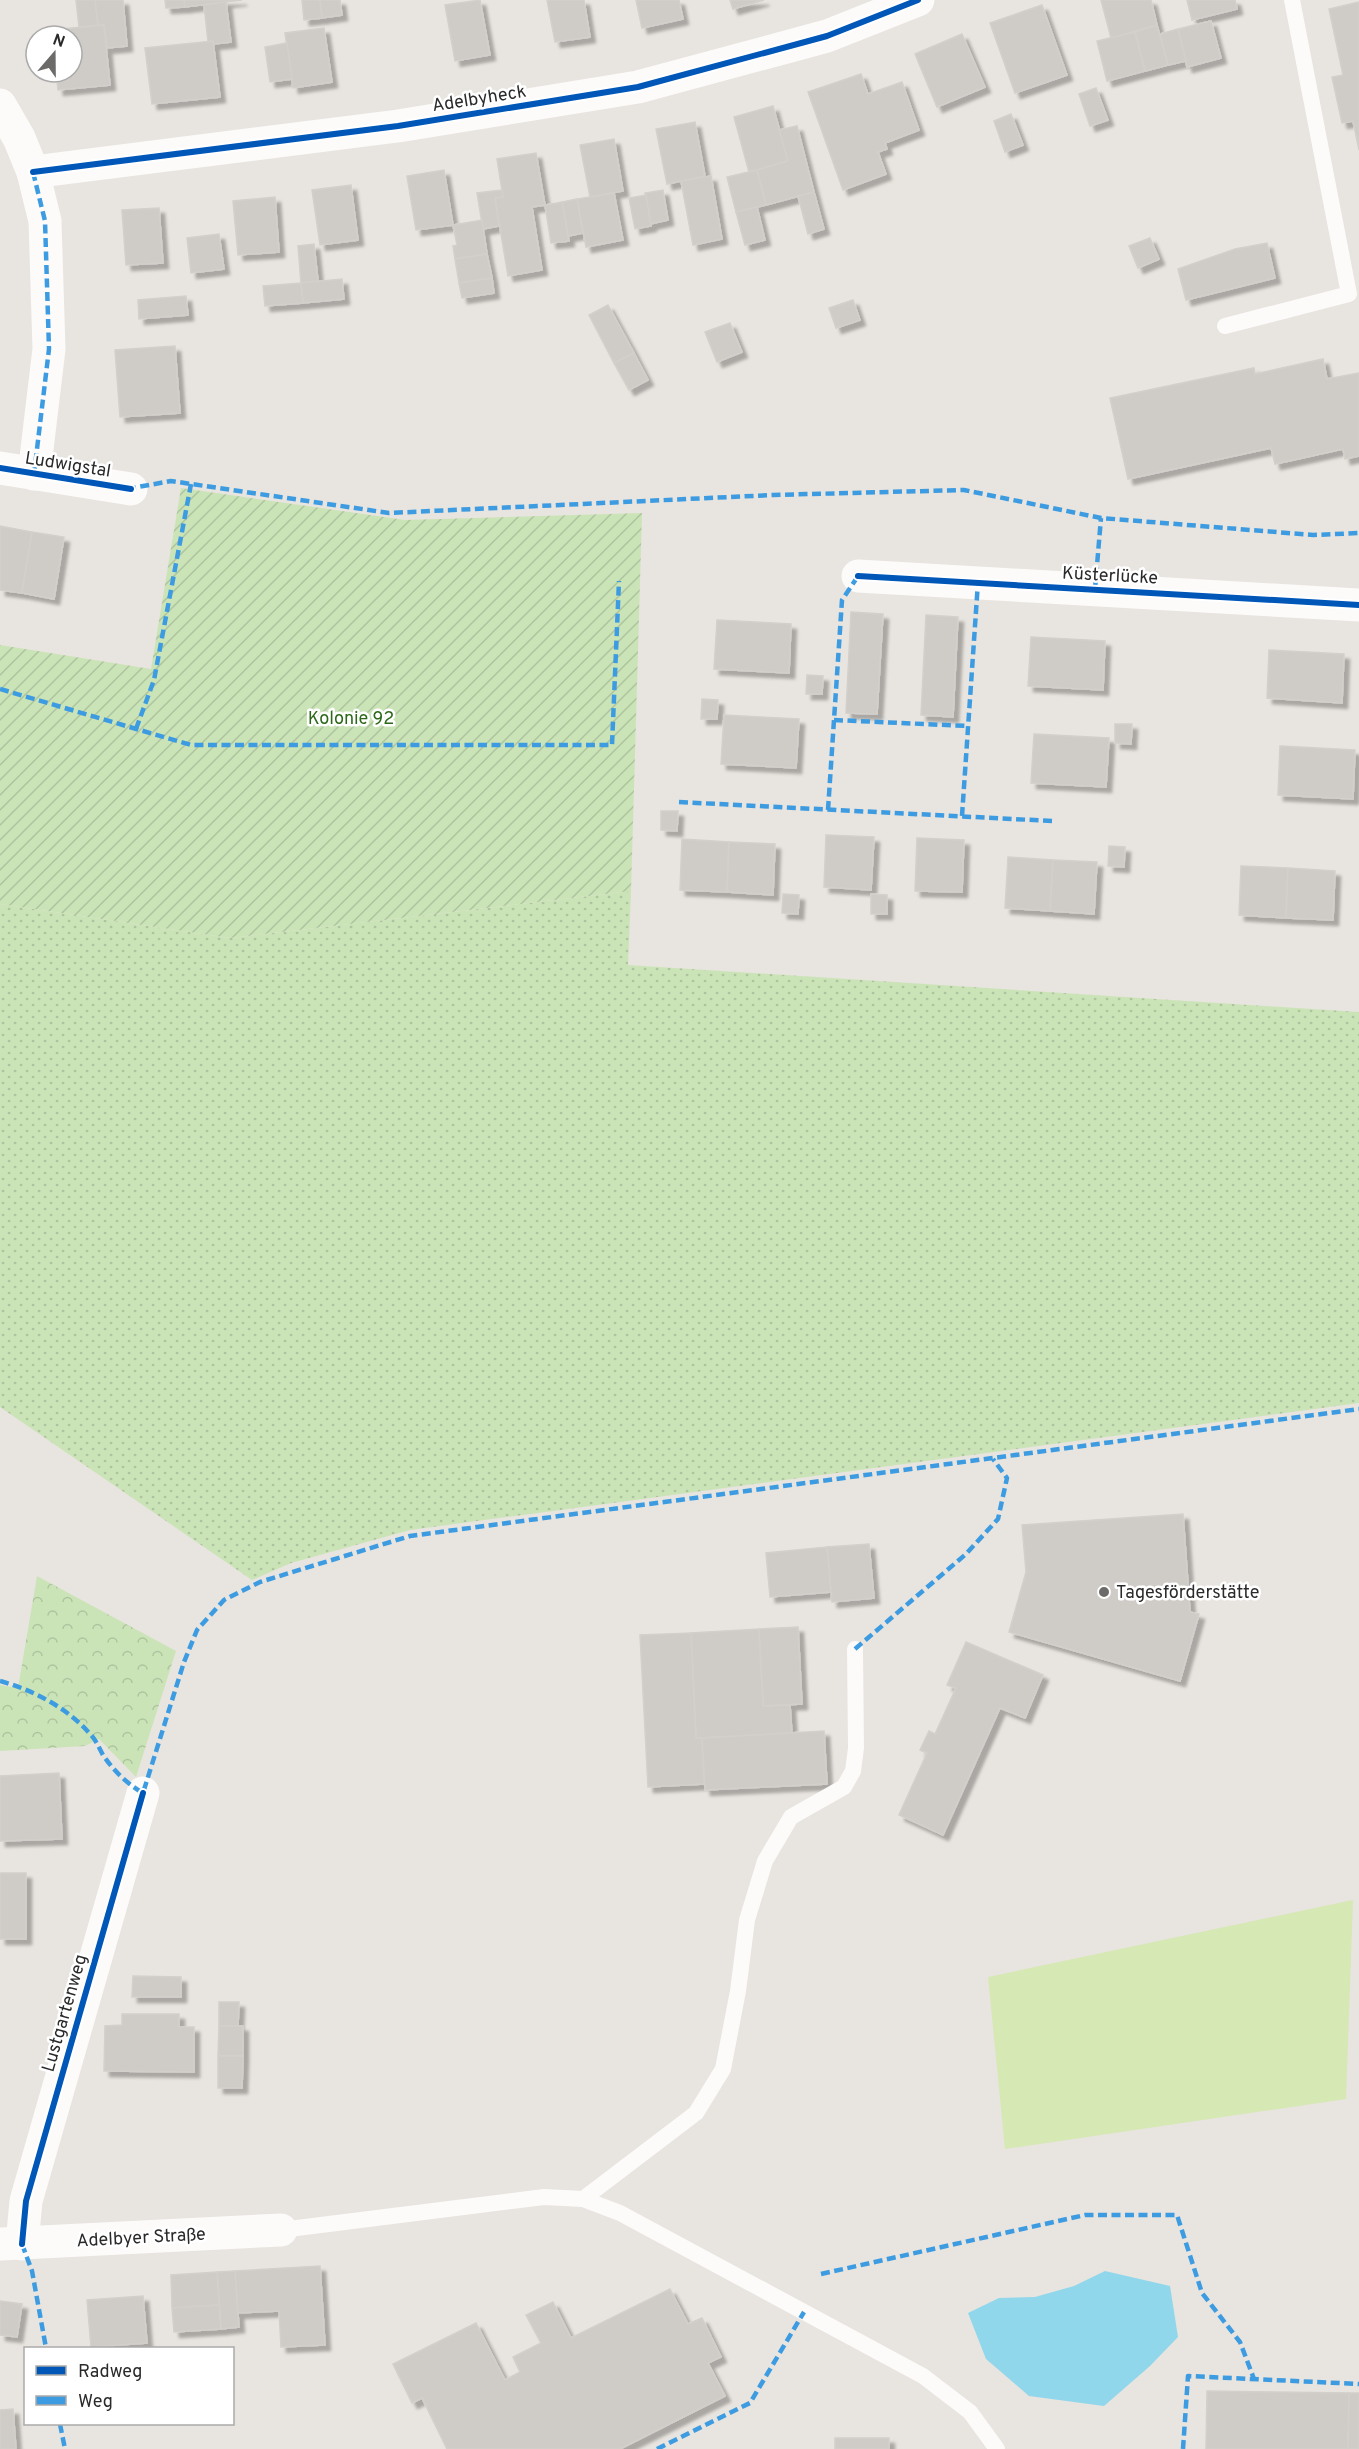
<svg xmlns="http://www.w3.org/2000/svg" width="1359" height="2449" font-family="Overpass,sans-serif">
<style>
.grass{fill:url(#grass-dots)}
.forest{fill:url(#forest-crowns)}
.garden{fill:url(#garden-furrows)}
.pitch{fill:#d6e8b4}
.water{fill:#90d7ec}
.building{fill:#cfccc8;stroke:#d3d0cb;stroke-width:1.5;filter:url(#shadow)}
.lines{fill:none;stroke-linecap:round;stroke-linejoin:round}
.lane{stroke:#fcfbfa;stroke-width:16}
.street{stroke:#fcfbfa;stroke-width:33}
.quiet{stroke:#3d9ce1;stroke-width:4.5;stroke-dasharray:9 4.5;stroke-linecap:butt}
.cycleway-casing{stroke:#fff;stroke-width:10}
.cycleway{stroke:#0057b8;stroke-width:6}
.poi-dot{fill:#6c6b69;stroke:#fff;stroke-width:2}
.labels{text-anchor:middle;stroke-width:5;stroke-linejoin:round;paint-order:stroke}
.street-label{font-size:18px;fill:#2a2a2a;stroke:#fff}
.park-label{font-size:18px;fill:#2b6818;stroke:#fff}
.poi-label{font-size:18px;fill:#2a2a2a;stroke:#fff;text-anchor:start}
</style>
<defs>
<pattern id="grass-dots" width="8" height="8" patternUnits="userSpaceOnUse" patternTransform="scale(1.5)"><rect width="8" height="8" fill="#cbe4b7"/><path d="M2 2h.1M6 6h.1" fill="none" stroke="#aec49e" stroke-width="1.8" stroke-linecap="round"/></pattern>
<pattern id="forest-crowns" width="20" height="18" patternUnits="userSpaceOnUse" patternTransform="scale(1.5)"><rect width="20" height="18" fill="#cbe4b7"/><path d="M2 6a3 3 0 1 1 6 0M12 15a3 3 0 1 1 6 0" fill="none" stroke="#aec49e"/></pattern>
<pattern id="garden-furrows" width="10" height="10" patternUnits="userSpaceOnUse" patternTransform="scale(1.5)"><rect width="10" height="10" fill="#cbe4b7"/><path d="M-1 1l2-2M0 10L10 0M9 11l2-2" fill="none" stroke="#aec49e"/></pattern>
<filter id="shadow"><feDropShadow dx="5.5" dy="5.5" stdDeviation="1.5" flood-color="#0004"/></filter>
</defs>
<rect width="100%" height="100%" fill="#e8e4df"/>
<path class="grass" d="M631,891L628,965L1359,1012V1403L410,1530L291,1563L252,1580L0,1407V904L230,938Z"/>
<path class="forest" d="M37,1576L176,1651L136,1777L99,1739L85,1746L0,1751V1685L18,1688Z"/>
<path class="garden" d="M181,488L405,520L642,513L631,891L230,938L0,904V645L151,669Z"/>
<path class="pitch" d="M1353,1900L1346,2099L1005,2149L988,1977Z"/>
<path class="water" d="M1105,2271L1170,2286L1178,2337L1150,2366L1104,2406L1029,2396L986,2359L968,2313L999,2298L1035,2297L1074,2286Z"/>
<g class="building">
<path d="M76,0H95L98,25L79,27Z"/>
<path d="M95,0H123L127,46L107,48L104,25H98Z"/>
<path d="M165,0H184L185,7L166,8Z"/>
<path d="M184,0H242L185,7Z"/>
<path d="M302,0H320L322,18L304,20Z"/>
<path d="M320,0H340L342,15L322,18Z"/>
<path d="M480,0L490,55L455,61L445,5Z"/>
<path d="M547,0H584L590,37L555,42Z"/>
<path d="M636,0H679L683,19L642,28Z"/>
<path d="M730,0H764L733,9Z"/>
<path d="M1101,0H1151L1157,25L1111,38Z"/>
<path d="M1187,0H1235L1237,9L1192,20Z"/>
<path d="M226,2L231,42L214,44L213,41L208,42L204,5Z"/>
<path d="M1359,2V150L1353,121L1342,123L1332,77L1343,75L1329,9Z"/>
<path d="M1042,5L1067,75L1015,93L990,23Z"/>
<path d="M1211,21L1221,58L1187,67L1178,29Z"/>
<path d="M104,25L110,85L58,90L56,72H72V36H52V30Z"/>
<path d="M1157,25L1168,65L1145,71L1135,32Z"/>
<path d="M324,28L332,82L293,88L285,33Z"/>
<path d="M1178,29L1186,61L1168,65L1160,34Z"/>
<path d="M1135,32L1145,71L1107,81L1097,41Z"/>
<path d="M962,34L985,87L937,107L915,54Z"/>
<path d="M213,41L220,97L152,104L145,48Z"/>
<path d="M287,43L292,79L270,82L265,47Z"/>
<path d="M861,74L868,94L902,82L919,130L885,143L887,149L878,152L886,174L843,190L808,92Z"/>
<path d="M1096,88L1108,120L1090,126L1079,94Z"/>
<path d="M773,106L788,161L749,172L734,117Z"/>
<path d="M1011,114L1023,145L1005,152L994,121Z"/>
<path d="M695,122L705,176L667,184L656,129Z"/>
<path d="M797,126L814,192L766,205L757,170L788,161L779,130Z"/>
<path d="M614,139L623,191L590,197L580,145Z"/>
<path d="M536,153L545,205L532,207L542,270L508,276L495,198L503,197L497,159Z"/>
<path d="M444,170L453,225L416,230L407,176Z"/>
<path d="M757,170L766,205L736,212L727,177Z"/>
<path d="M711,176L722,239L693,245L681,181Z"/>
<path d="M351,185L358,240L320,245L312,190Z"/>
<path d="M502,190L503,197L495,198L499,226L483,229L477,193Z"/>
<path d="M663,190L668,220L650,224L645,193Z"/>
<path d="M814,192L824,229L808,234L798,196Z"/>
<path d="M614,193L623,240L586,247L577,199Z"/>
<path d="M646,195L651,226L635,229L629,198Z"/>
<path d="M275,197L279,252L238,255L233,201Z"/>
<path d="M577,199L583,233L568,236L562,202Z"/>
<path d="M562,202L569,241L551,243L545,205Z"/>
<path d="M757,207L765,240L745,245L736,212Z"/>
<path d="M159,208L163,263L126,265L122,210Z"/>
<path d="M482,220L487,254L455,259L453,246L457,245L453,225Z"/>
<path d="M219,234L224,269L191,273L187,238Z"/>
<path d="M1150,238L1159,259L1138,268L1129,246Z"/>
<path d="M1267,243L1275,278L1186,300L1178,269L1235,249Z"/>
<path d="M314,244L318,281L301,283L298,246Z"/>
<path d="M487,254L492,278L459,283L455,259Z"/>
<path d="M492,278L494,293L462,298L459,283Z"/>
<path d="M342,279L344,299L303,303L301,283Z"/>
<path d="M301,283L303,303L265,306L263,286Z"/>
<path d="M186,296L188,315L139,319L138,300Z"/>
<path d="M853,300L860,320L836,328L829,308Z"/>
<path d="M608,305L634,353L614,363L589,315Z"/>
<path d="M730,323L742,352L717,362L705,332Z"/>
<path d="M175,346L180,413L120,417L115,350Z"/>
<path d="M634,353L648,380L629,390L614,363Z"/>
<path d="M1323,359L1327,379L1359,373V456L1345,459L1343,449L1275,464L1271,448L1128,479L1110,398L1254,368L1255,374Z"/>
<path d="M0,526L32,532L22,593L0,590Z"/>
<path d="M32,532L64,537L54,599L22,593Z"/>
<path d="M851,612L883,614L877,714L846,713Z"/>
<path d="M926,615L958,617L953,717L921,715Z"/>
<path d="M717,620L791,624L789,673L714,669Z"/>
<path d="M1031,637L1105,641L1103,690L1028,686Z"/>
<path d="M1269,650L1344,654L1342,703L1267,698Z"/>
<path d="M807,675L823,676L822,694H806Z"/>
<path d="M702,699L718,700L717,719H701Z"/>
<path d="M724,715L799,719L796,768L721,764Z"/>
<path d="M1115,724H1132L1131,744L1115,743Z"/>
<path d="M1034,734L1109,738L1106,787L1031,783Z"/>
<path d="M1280,746L1355,750L1353,799L1278,795Z"/>
<path d="M661,811H678L677,831L661,830Z"/>
<path d="M826,835L874,837L871,890L824,887Z"/>
<path d="M917,838L964,840L962,892L915,891Z"/>
<path d="M682,839L729,842L727,892L680,890Z"/>
<path d="M729,842L775,844L773,895L727,892Z"/>
<path d="M1109,846L1125,847L1124,867L1108,866Z"/>
<path d="M1008,857L1053,860L1050,911L1005,908Z"/>
<path d="M1053,860L1097,862L1094,914L1050,911Z"/>
<path d="M1241,866L1288,868L1286,918L1239,915Z"/>
<path d="M1288,868L1335,871L1333,920L1286,918Z"/>
<path d="M783,894L799,895L798,914L782,913Z"/>
<path d="M871,894L887,895V914H871Z"/>
<path d="M1183,1514L1190,1612L1199,1614L1180,1681L1009,1632L1026,1572L1022,1525Z"/>
<path d="M869,1544L874,1598L832,1602L827,1547Z"/>
<path d="M827,1547L831,1592L770,1597L766,1553Z"/>
<path d="M798,1627L802,1704L763,1706L759,1629Z"/>
<path d="M759,1629L763,1706L790,1705L792,1734L696,1738L691,1633Z"/>
<path d="M691,1633L696,1738H702L704,1784L648,1787L640,1635Z"/>
<path d="M966,1642L1043,1675L1025,1718L1000,1708L943,1835L899,1815L927,1753L920,1750L929,1731L935,1734L956,1688L947,1685Z"/>
<path d="M824,1731L827,1784L705,1790L702,1738Z"/>
<path d="M59,1773L62,1839L0,1841V1776Z"/>
<rect x="0" y="1873" width="26" height="66"/>
<path d="M133,1976L181,1977V1997H132Z"/>
<path d="M219,2002H239L238,2026H219Z"/>
<path d="M122,2014H179V2027H194V2072L104,2071L105,2026L122,2025Z"/>
<path d="M219,2026H243V2056H218Z"/>
<path d="M218,2056H243L242,2088H218Z"/>
<path d="M320,2266L325,2345L281,2347L279,2311L238,2313L235,2271Z"/>
<path d="M235,2271L239,2327L221,2329L217,2272Z"/>
<path d="M217,2272L219,2305L172,2308L171,2275Z"/>
<path d="M670,2289L688,2324L702,2318L721,2357L708,2363L725,2396L620,2449H447L422,2398L412,2403L393,2364L476,2323L505,2380L520,2372L513,2357L541,2343L526,2315L553,2302L571,2338Z"/>
<path d="M143,2296L147,2343L91,2347L87,2300Z"/>
<path d="M0,2301L22,2304L17,2337L0,2335Z"/>
<path d="M219,2305L221,2329L174,2332L172,2308Z"/>
<path d="M1207,2391L1349,2393L1348,2449H1206Z"/>
<path d="M1349,2393H1359V2449H1348Z"/>
<path d="M13,2409L16,2449H0V2410Z"/>
<rect x="835" y="2438" width="54" height="11"/>
</g>
<g class="lines">
<g class="lane">
<path d="M1225,326L1349,294L1292,0"/>
<path d="M583,2199L696,2113L723,2069L738,1991L747,1920L765,1861L791,1817L844,1787L853,1771L856,1748L855,1649"/>
<path d="M281,2230L544,2197L583,2199L620,2213L923,2376L970,2412L997,2449"/>
</g>
<g class="street">
<path d="M0,105L19,138L33,172L45,221L49,349L34,474"/>
<path d="M33,172L398,126L638,87L827,36L918,0"/>
<path d="M0,468L131,489"/>
<path d="M858,576L1359,605"/>
<path d="M1,2244L281,2230"/>
<path d="M22,2244L26,2201L143,1793"/>
</g>
<g class="quiet">
<path d="M33,172L45,221L49,349L34,474"/>
<path d="M127,489L171,481L389,513L773,495L964,490L1101,518L1313,535L1359,533"/>
<path d="M1095,589L1101,518"/>
<path d="M0,689L191,745H612L619,581"/>
<path d="M834,720L968,726"/>
<path d="M136,729L154,680L191,484"/>
<path d="M679,802L1052,821"/>
<path d="M828,810L842,600L858,576H862"/>
<path d="M962,816L978,582"/>
<path d="M855,1649L966,1554L998,1519L1007,1478L993,1459"/>
<path d="M0,1681C33,1690 68,1708 91,1735C96,1740 99,1748 103,1755C114,1771 126,1783 143,1793L184,1662L197,1630L224,1600L260,1582L410,1536L1359,1409"/>
<path d="M22,2244L32,2271L46,2348"/>
<path d="M821,2274L1085,2215H1177L1202,2293L1240,2342L1254,2379"/>
<path d="M60,2424L65,2449"/>
<path d="M657,2449L750,2403L804,2312"/>
<path d="M1183,2449L1188,2376L1359,2384"/>
</g>
<defs>
<g id="cycleway">
<path d="M33,172L398,126L638,87L827,36L918,0"/>
<path d="M0,468L131,489"/>
<path d="M858,576L1359,605"/>
<path d="M22,2244L26,2201L143,1793"/>
</g>
</defs>
<use href="#cycleway" class="cycleway-casing"/>
<use href="#cycleway" class="cycleway"/>
</g>
<circle class="poi-dot" cx="1104" cy="1592" r="6"/>
<g class="labels">
<g class="street-label">
<text transform="translate(479 98) rotate(-9)" y="6">Adelbyheck</text>
<text transform="translate(68 464) rotate(9)" y="6">Ludwigstal</text>
<text transform="translate(1110 575) rotate(3)" y="6">Küsterlücke</text>
<text transform="translate(64 2013) rotate(-74)" y="6">Lustgartenweg</text>
<text transform="translate(141 2237) rotate(-3)" y="6">Adelbyer Straße</text>
</g>
<g class="park-label">
<text x="351" y="724">Kolonie 92</text>
</g>
<g class="poi-label">
<text x="1116" y="1598">Tagesförderstätte</text>
</g>
</g>
<rect x="24" y="2347" width="210" height="78" fill="#ffffff" stroke="#aaaaaa" stroke-width="1.5"/>
<rect x="36" y="2366" width="30" height="9" fill="#0057b8" stroke="#aaaaaa" stroke-width="1.5"/>
<text x="78" y="2377" font-size="18" fill="#2a2a2a">Radweg</text>
<rect x="36" y="2396" width="30" height="9" fill="#3d9ce1" stroke="#aaaaaa" stroke-width="1.5"/>
<text x="78" y="2407" font-size="18" fill="#2a2a2a">Weg</text>
<g transform="translate(54 54) rotate(20)"><circle r="28" fill="#ffffff" stroke="#aaaaaa" stroke-width="1.5"/>
<path d="M0-4.5L10 22L0 15L-10 22Z" fill="#6c6b69"/>
<text y="-9" font-size="16" font-weight="bold" text-anchor="middle" fill="#2a2a2a">N</text>
</g>
</svg>
